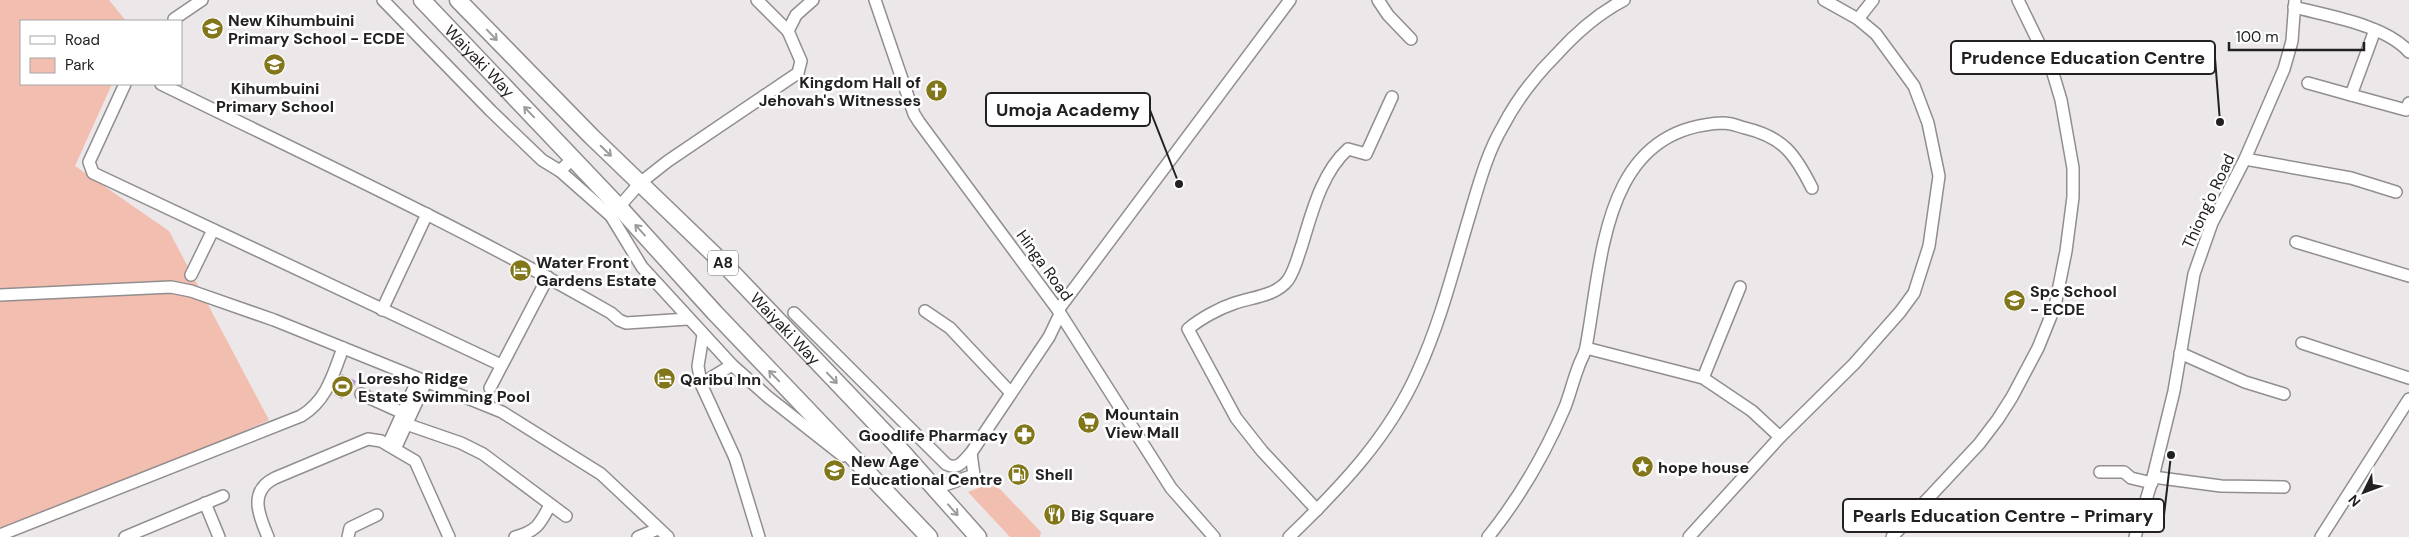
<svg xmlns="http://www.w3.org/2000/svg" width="2409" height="537" font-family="'DM Sans',sans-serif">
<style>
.green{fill:#f1beaf}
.water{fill:#b797d3}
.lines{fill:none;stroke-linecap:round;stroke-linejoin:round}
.minor-casing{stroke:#928e8f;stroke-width:14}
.highway-casing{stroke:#928e8f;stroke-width:19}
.minor{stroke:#fff;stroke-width:11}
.highway{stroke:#fff;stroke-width:16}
.oneway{stroke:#9c9b9b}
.labels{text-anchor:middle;stroke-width:5;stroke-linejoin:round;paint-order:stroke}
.shield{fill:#fff;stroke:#646364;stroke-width:1}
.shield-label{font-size:15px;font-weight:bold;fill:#222021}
.poi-label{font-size:16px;font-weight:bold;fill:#222021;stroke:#fff;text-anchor:start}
.street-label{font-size:16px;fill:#222021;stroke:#fff}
.leader{fill:none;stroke:#222021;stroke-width:2}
.callout-dot{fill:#222021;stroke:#fff;stroke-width:2}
.callout{fill:#fff;stroke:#222021;stroke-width:2}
.callout-label{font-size:18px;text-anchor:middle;font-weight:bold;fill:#222021}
</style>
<rect width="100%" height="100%" fill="#ece8ea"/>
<g class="green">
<path d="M0,0H109L126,21H21V84H112L75,166L169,231L269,420L5,537H0Z"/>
<path d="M989,484L1000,489L1041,532L1040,537H1010L968,492Z"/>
</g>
<path class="water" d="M342,374L356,381L353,389L347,387L342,399L334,395Z"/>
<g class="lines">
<defs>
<g id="minor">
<path d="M383,0L491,111L542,160L560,171L573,158"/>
<path d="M757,0L788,31"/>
<path d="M813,0L796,15L788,31L801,61L798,73L668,161L640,183L611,216L642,267L732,365L768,397L843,456"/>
<path d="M875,0L914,114L919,122L1058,310L1171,488L1214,537"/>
<path d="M1378,0L1388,15L1411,39"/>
<path d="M2294,7C2328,16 2386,25 2409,52"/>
<path d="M174,19L202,0"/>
<path d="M1858,19L1873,0"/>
<path d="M2375,30L2351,95L2406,110L2409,103"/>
<path d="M2308,83L2351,95"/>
<path d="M125,84L89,162L93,173L501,365"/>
<path d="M161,84C312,158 465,229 611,313L619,320L626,323L688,319"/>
<path d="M2245,159L2351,178L2396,192"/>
<path d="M560,171L611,216"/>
<path d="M2296,242L2409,276"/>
<path d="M191,275L213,230"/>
<path d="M0,295L171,287L191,291L274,320L502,412L601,474L668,537"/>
<path d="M382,310L427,214"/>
<path d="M1058,310L1290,0"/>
<path d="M925,311L950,328L1011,393"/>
<path d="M794,313L946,464C958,471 963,461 971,453L1049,337L1060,314"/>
<path d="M703,335L698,366L701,384L735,458L759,537"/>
<path d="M2302,343L2409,378"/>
<path d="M1586,348L1703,378L1752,411L1780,437"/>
<path d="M2180,353L2245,382L2284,394"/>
<path d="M1703,378L1740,287"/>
<path d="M701,384L732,365"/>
<path d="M490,388L548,277"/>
<path d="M361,394L403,413"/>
<path d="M406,424L461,443L483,454L566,516"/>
<path d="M388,445L418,379"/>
<path d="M395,449L426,382"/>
<path d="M2100,472H2124L2131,478L2152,483"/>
<path d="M2153,477L2221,486L2284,487"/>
<path d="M933,489L974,475L971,453"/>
<path d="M205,503L219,537"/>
<path d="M1317,510L1262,451L1236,418L1188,329C1201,318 1220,308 1235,303C1252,297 1276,296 1288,280C1295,270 1298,256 1302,245C1312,212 1322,172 1348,149L1366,154L1392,97"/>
<path d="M0,535L301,416C327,400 333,375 343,348"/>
<path d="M125,537L223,496"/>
<path d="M268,537C259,516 248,491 275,478L368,439L381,441L415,461L449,537"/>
<path d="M348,537L350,528L377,515"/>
<path d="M515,537C537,531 540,524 550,505"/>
<path d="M638,537L658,529"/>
<path d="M1289,537C1340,488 1389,437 1418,371C1441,321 1454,267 1470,214C1479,184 1487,153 1503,126C1517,99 1536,75 1557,54C1576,33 1599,13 1624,0"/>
<path d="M1488,537C1520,497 1545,454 1565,407C1570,394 1573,381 1578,368C1580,361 1585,354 1586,347C1603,257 1602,128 1723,123C1732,123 1737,126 1745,128C1783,137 1795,154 1812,188"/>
<path d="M1689,537L1780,437L1854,364L1900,312L1914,293L1929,246L1939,176L1928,123L1914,86L1876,34L1858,19L1824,0"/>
<path d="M1892,537L1979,444L1998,419L2012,397L2038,348L2055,306L2066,251L2073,197V168L2061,100L2052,70L2018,0"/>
<path d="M2135,537L2153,477L2174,391L2194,274L2212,223L2245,159L2284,69L2292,41L2295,0"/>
<path d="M2321,537L2409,399"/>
</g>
<g id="highway">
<path id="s1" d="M422,0L619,207L715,313L929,537"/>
<path id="s2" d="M458,0L591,136L726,266L889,437L978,537"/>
</g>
</defs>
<use href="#minor" class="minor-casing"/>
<use href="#highway" class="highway-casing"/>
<use href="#minor" class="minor"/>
<use href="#highway" class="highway"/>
</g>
<defs><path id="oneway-shaft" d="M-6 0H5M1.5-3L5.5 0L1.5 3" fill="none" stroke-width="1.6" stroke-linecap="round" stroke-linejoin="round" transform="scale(1.25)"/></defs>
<g class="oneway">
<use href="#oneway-shaft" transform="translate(492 35) rotate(46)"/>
<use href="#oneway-shaft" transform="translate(529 112) rotate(-134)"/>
<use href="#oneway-shaft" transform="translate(606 151) rotate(44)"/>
<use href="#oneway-shaft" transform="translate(640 230) rotate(-132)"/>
<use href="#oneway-shaft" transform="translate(774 376) rotate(-134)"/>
<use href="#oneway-shaft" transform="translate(832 378) rotate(46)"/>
<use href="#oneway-shaft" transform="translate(953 510) rotate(48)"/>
</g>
<defs>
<symbol id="school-disc" viewBox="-11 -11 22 22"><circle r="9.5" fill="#817619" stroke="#fff"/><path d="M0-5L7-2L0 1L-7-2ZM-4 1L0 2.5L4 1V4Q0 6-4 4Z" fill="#fff"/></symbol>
<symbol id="church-disc" viewBox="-11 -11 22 22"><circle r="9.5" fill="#817619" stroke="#fff"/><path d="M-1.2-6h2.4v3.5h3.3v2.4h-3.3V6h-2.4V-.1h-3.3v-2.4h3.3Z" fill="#fff"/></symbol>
<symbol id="hotel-disc" viewBox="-11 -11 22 22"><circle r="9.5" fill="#817619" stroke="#fff"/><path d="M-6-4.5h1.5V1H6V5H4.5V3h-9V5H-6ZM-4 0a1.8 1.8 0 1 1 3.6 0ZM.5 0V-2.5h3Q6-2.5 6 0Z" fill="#fff"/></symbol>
<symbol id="stadium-disc" viewBox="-11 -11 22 22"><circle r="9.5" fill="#817619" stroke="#fff"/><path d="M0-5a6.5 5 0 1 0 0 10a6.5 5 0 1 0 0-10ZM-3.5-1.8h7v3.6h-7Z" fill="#fff"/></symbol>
<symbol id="supermarket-disc" viewBox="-11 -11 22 22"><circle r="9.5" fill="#817619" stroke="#fff"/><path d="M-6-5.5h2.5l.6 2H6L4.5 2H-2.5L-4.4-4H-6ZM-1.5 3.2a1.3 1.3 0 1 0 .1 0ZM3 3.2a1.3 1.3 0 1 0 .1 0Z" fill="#fff"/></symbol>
<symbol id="pharmacy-disc" viewBox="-11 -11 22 22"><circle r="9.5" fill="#817619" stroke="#fff"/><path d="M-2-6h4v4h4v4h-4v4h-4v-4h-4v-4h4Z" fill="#fff"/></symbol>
<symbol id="sight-disc" viewBox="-11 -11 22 22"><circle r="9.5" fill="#817619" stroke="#fff"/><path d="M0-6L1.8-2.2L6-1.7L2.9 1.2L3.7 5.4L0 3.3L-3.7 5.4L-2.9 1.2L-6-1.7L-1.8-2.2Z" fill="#fff"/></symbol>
<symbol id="fuel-disc" viewBox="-11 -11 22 22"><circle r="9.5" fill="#817619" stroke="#fff"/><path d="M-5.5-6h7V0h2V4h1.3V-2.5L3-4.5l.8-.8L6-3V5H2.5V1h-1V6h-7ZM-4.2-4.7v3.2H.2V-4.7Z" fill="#fff"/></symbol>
<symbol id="restaurant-disc" viewBox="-11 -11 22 22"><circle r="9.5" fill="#817619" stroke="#fff"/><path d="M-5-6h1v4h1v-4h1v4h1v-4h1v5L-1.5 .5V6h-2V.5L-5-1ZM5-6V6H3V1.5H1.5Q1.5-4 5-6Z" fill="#fff"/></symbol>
</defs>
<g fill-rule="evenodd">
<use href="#school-disc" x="200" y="16" width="25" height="25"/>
<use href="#school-disc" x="262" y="52" width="25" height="25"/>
<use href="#church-disc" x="924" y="78" width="25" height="25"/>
<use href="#hotel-disc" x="508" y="258" width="25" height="25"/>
<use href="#school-disc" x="2002" y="288" width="25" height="25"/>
<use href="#hotel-disc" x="652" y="366" width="25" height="25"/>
<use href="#stadium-disc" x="330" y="374" width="25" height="25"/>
<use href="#supermarket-disc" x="1076" y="410" width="25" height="25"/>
<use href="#pharmacy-disc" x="1012" y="422" width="25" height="25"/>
<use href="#sight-disc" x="1630" y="454" width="25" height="25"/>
<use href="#school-disc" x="822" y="458" width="25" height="25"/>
<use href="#fuel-disc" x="1006" y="462" width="25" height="25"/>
<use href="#restaurant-disc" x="1042" y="502" width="25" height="25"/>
</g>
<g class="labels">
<rect class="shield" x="708" y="250.5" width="30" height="25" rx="4"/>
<g class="shield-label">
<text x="723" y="268">A8</text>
</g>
<g class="poi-label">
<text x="228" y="26">New Kihumbuini<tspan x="228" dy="18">Primary School - ECDE</tspan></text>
<text x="921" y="88" text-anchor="end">Kingdom Hall of<tspan x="921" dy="18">Jehovah's Witnesses</tspan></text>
<text x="275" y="94" text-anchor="middle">Kihumbuini<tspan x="275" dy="18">Primary School</tspan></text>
<text x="536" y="268">Water Front<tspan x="536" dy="18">Gardens Estate</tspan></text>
<text x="2030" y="297">Spc School<tspan x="2030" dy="18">- ECDE</tspan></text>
<text x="358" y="384">Loresho Ridge<tspan x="358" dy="18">Estate Swimming Pool</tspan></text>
<text x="680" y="385">Qaribu Inn</text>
<text x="1105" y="420">Mountain<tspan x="1105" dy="18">View Mall</tspan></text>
<text x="1008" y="441" text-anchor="end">Goodlife Pharmacy</text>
<text x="851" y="467">New Age<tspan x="851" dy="18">Educational Centre</tspan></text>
<text x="1658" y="473">hope house</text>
<text x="1035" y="480">Shell</text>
<text x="1071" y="521">Big Square</text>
</g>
<g class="street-label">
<text dy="6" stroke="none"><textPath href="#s1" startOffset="84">Waiyaki Way</textPath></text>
<text transform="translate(2208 201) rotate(-65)" y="6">Thiong'o Road</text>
<text transform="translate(1045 265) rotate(54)" y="6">Hinga Road</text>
<text dy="6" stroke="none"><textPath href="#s2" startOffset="464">Waiyaki Way</textPath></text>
</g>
</g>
<path class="leader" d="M2220 122L2215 58M1179 184L1150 110M2171 455L2164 515"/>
<g class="callout-dot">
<circle cx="2220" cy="122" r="5"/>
<circle cx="1179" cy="184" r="5"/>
<circle cx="2171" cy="455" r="5"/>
</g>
<g class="callout">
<rect x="1951" y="41" width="264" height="33" rx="5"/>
<rect x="986" y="93" width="164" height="33" rx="5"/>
<rect x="1843" y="499" width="321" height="33" rx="5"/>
</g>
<g class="callout-label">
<text x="2083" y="64">Prudence Education Centre</text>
<text x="1068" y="116">Umoja Academy</text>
<text x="2003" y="522">Pearls Education Centre - Primary</text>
</g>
<rect x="20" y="20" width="162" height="65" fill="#ffffff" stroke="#a7a6a6"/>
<rect x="30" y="36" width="25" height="8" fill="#ffffff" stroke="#a7a6a6"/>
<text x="65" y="45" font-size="15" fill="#222021">Road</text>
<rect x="30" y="58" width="25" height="15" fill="#f1beaf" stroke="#a7a6a6"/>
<text x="65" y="70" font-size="15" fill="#222021">Park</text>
<g transform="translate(2364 492) rotate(228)" stroke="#ffffff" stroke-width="4" paint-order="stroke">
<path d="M0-4L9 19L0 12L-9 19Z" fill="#222021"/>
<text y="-8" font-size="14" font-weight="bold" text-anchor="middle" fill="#222021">N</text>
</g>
<path d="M2229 42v8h135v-8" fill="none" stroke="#222021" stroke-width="2.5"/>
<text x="2236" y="42" font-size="15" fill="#222021" stroke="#ffffff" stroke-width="4" paint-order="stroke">100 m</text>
</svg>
